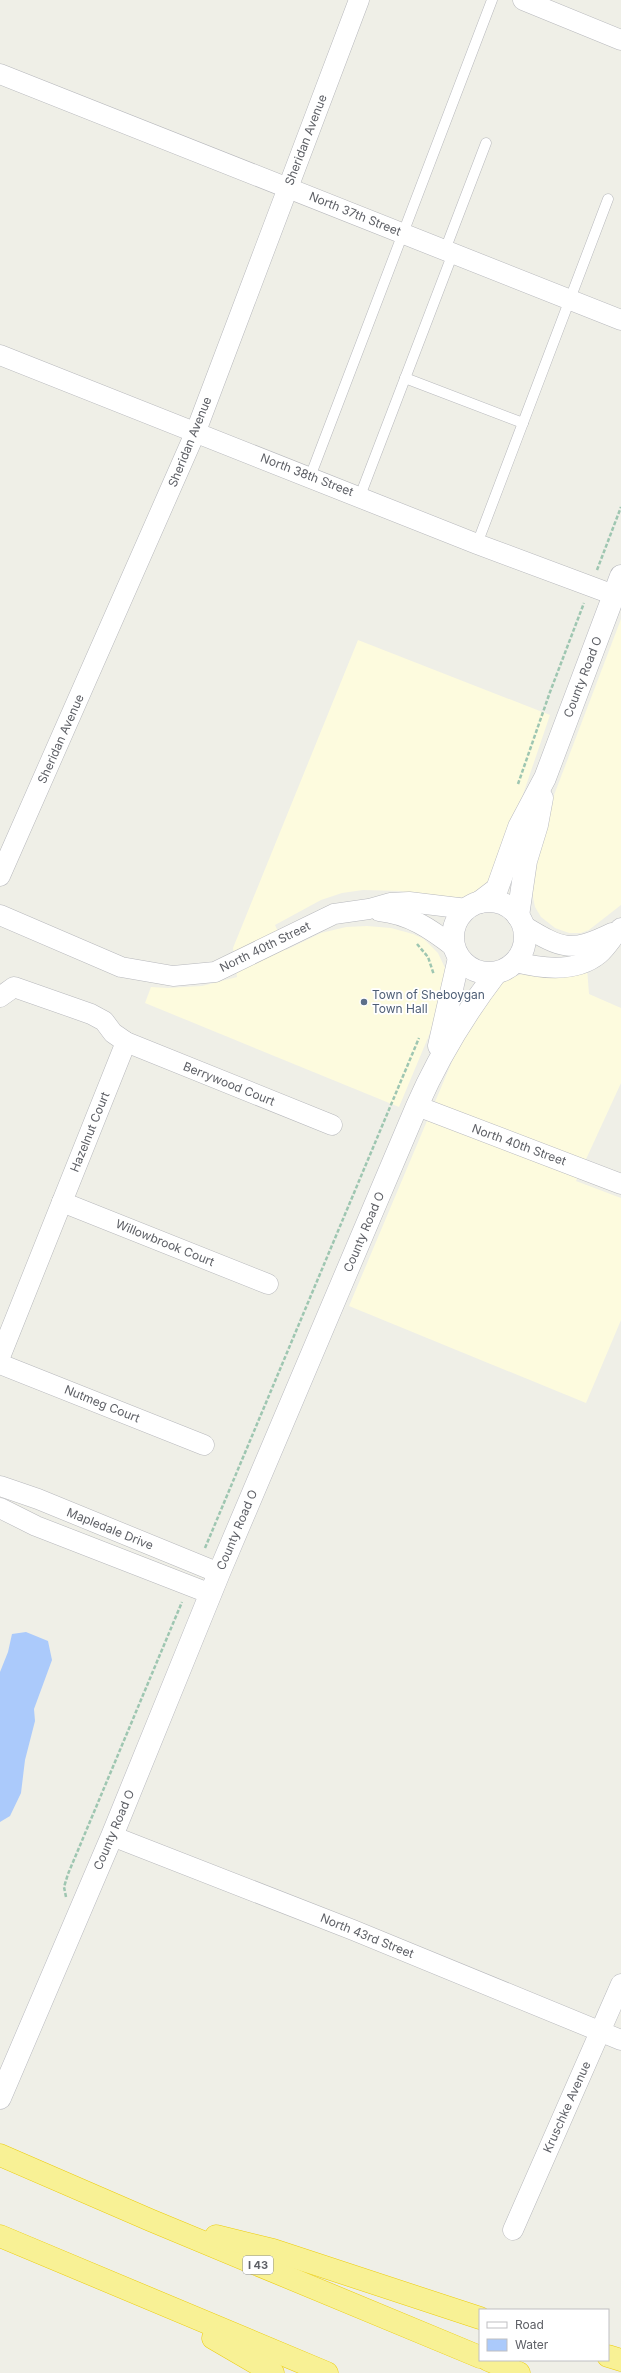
<svg xmlns="http://www.w3.org/2000/svg" width="621" height="2373" font-family="Inter,sans-serif">
<style>
.commercial{fill:#fdfbde}
.water{fill:#abcafb}
.lines{fill:none;stroke-linecap:round;stroke-linejoin:round}
.lane-casing{stroke:#b7b8bc;stroke-width:11}
.street-casing{stroke:#b7b8bc;stroke-width:21}
.secondary-casing{stroke:#b8b9bf;stroke-width:23}
.highway-casing{stroke:#eccd0a;stroke-width:23}
.path{stroke:#9ec6b1;stroke-width:2.5;stroke-dasharray:4 2;stroke-linecap:butt}
.lane{stroke:#fff;stroke-width:10}
.street{stroke:#fff;stroke-width:20}
.secondary{stroke:#fff;stroke-width:22}
.highway{stroke:#f8f195;stroke-width:22}
.service-dot{fill:#5c6f8a;stroke:#fff;stroke-width:1.5}
.labels{text-anchor:middle;stroke-width:3.5;stroke-linejoin:round;paint-order:stroke}
.shield{fill:#fff;stroke:#8e9094;stroke-width:1}
.shield-label{font-size:11px;font-weight:bold;fill:#5e6066}
.street-label{font-size:12px;fill:#5e6066;stroke:#fff}
.service-label{font-size:12px;fill:#4e5e75;stroke:#fff;text-anchor:start}
</style>
<rect width="100%" height="100%" fill="#efefe7"/>
<g class="commercial">
<path d="M621,619V905L589,930L581,933H569L555,928L541,917L535,907L532,892L533,872L551,803Z"/>
<path d="M358,640L550,715L495,877L477,892L463,897L445,898L400,891L363,890L342,893L321,900L275,925L286,950L321,933L346,927L367,926L391,928L413,934L424,939L438,953L445,968L446,982L440,1009L399,1107L145,1003L151,987L168,988L202,986L237,977L233,948Z"/>
<path d="M587,968L589,994L621,1008V1083L576,1181L621,1198V1320L586,1403L349,1306L475,1007L504,979L527,973Z"/>
</g>
<path class="water" d="M26,1632L48,1641L52,1660L34,1709L35,1721L25,1760L21,1793L10,1816L0,1822V1672L8,1652L12,1634Z"/>
<g class="lines">
<defs>
<g id="lane">
<path d="M445,250L486,143"/>
<path d="M405,378L523,423"/>
<path d="M310,477L492,0"/>
<path d="M360,496L453,253"/>
<path d="M477,544L608,199"/>
</g>
<g id="street">
<path d="M523,0L621,40"/>
<path d="M0,74L621,320"/>
<path d="M0,355L477,544L614,595"/>
<path d="M0,876L196,431L359,0"/>
<path d="M379,911C409,914 431,929 454,947"/>
<path d="M0,915L121,967L173,976L215,972L334,914L369,909L390,903L409,902L467,909"/>
<path d="M524,926C562,949 571,953 612,933"/>
<path d="M516,962C543,969 576,973 599,954C608,946 613,936 621,928"/>
<path d="M0,997L14,987L91,1014L104,1021L113,1033L126,1042L332,1125"/>
<path d="M417,1106L621,1184"/>
<path d="M62,1202L268,1284"/>
<path d="M0,1357L126,1042"/>
<path d="M0,1364L204,1445"/>
<path d="M0,1486L38,1499L219,1573"/>
<path d="M0,1508L36,1526L211,1594"/>
<path d="M112,1836L353,1930L621,2040"/>
<path d="M513,2230L621,1984"/>
</g>
<g id="secondary">
<circle cx="489" cy="937" r="36"/>
<path d="M480,902L497,889L519,827L545,778L621,576"/>
<path d="M518,916L526,861L537,825L542,798"/>
<path d="M439,1046L459,958"/>
<path d="M0,2098L112,1836L219,1573L417,1106C438,1058 464,1015 496,973"/>
</g>
<g id="highway">
<path d="M0,2155L150,2220L480,2357"/>
<path d="M0,2236L327,2373"/>
<path d="M216,2236L273,2250L480,2318"/>
<path d="M213,2338L273,2373"/>
<path d="M608,2356L621,2360"/>
<path d="M488,2360L519,2373"/>
</g>
</defs>
<use href="#lane" class="lane-casing"/>
<use href="#street" class="street-casing"/>
<use href="#secondary" class="secondary-casing"/>
<use href="#highway" class="highway-casing"/>
<g class="path">
<path d="M597,570L621,507"/>
<path d="M518,784L550,692L584,603"/>
<path d="M417,944L428,957L434,975"/>
<path d="M205,1548L419,1038"/>
<path d="M66,1897L64,1887L68,1874L182,1602"/>
</g>
<use href="#lane" class="lane"/>
<use href="#street" class="street"/>
<use href="#secondary" class="secondary"/>
<use href="#highway" class="highway"/>
</g>
<circle class="service-dot" cx="364" cy="1002" r="4"/>
<g class="labels">
<rect class="shield" x="243" y="2256" width="30" height="18" rx="3"/>
<g class="shield-label">
<text x="258" y="2269">I 43</text>
</g>
<g class="street-label">
<text transform="translate(306 140) rotate(-69)" y="4">Sheridan Avenue</text>
<text transform="translate(355 214) rotate(22)" y="4">North 37th Street</text>
<text transform="translate(190 442) rotate(-68)" y="4">Sheridan Avenue</text>
<text transform="translate(307 475) rotate(21)" y="4">North 38th Street</text>
<text transform="translate(583 677) rotate(-69)" y="4">County Road O</text>
<text transform="translate(61 739) rotate(-66)" y="4">Sheridan Avenue</text>
<text transform="translate(265 947) rotate(-26)" y="4">North 40th Street</text>
<text transform="translate(229 1084) rotate(22)" y="4">Berrywood Court</text>
<text transform="translate(90 1132) rotate(-68)" y="4">Hazelnut Court</text>
<text transform="translate(519 1145) rotate(20)" y="4">North 40th Street</text>
<text transform="translate(364 1232) rotate(-67)" y="4">County Road O</text>
<text transform="translate(165 1243) rotate(22)" y="4">Willowbrook Court</text>
<text transform="translate(102 1404) rotate(22)" y="4">Nutmeg Court</text>
<text transform="translate(110 1529) rotate(22)" y="4">Mapledale Drive</text>
<text transform="translate(237 1530) rotate(-67)" y="4">County Road O</text>
<text transform="translate(114 1830) rotate(-67)" y="4">County Road O</text>
<text transform="translate(367 1936) rotate(22)" y="4">North 43rd Street</text>
<text transform="translate(567 2107) rotate(-66)" y="4">Kruschke Avenue</text>
</g>
<g class="service-label">
<text x="372" y="999">Town of Sheboygan<tspan x="372" dy="14">Town Hall</tspan></text>
</g>
</g>
<rect x="479" y="2309" width="130" height="52" fill="#ffffff" stroke="#bfbfc2"/>
<rect x="487" y="2322" width="20" height="6" fill="#ffffff" stroke="#bfbfc2"/>
<text x="515" y="2329" font-size="12" fill="#5e6066">Road</text>
<rect x="487" y="2339" width="20" height="12" fill="#abcafb" stroke="#bfbfc2"/>
<text x="515" y="2349" font-size="12" fill="#5e6066">Water</text>
</svg>
